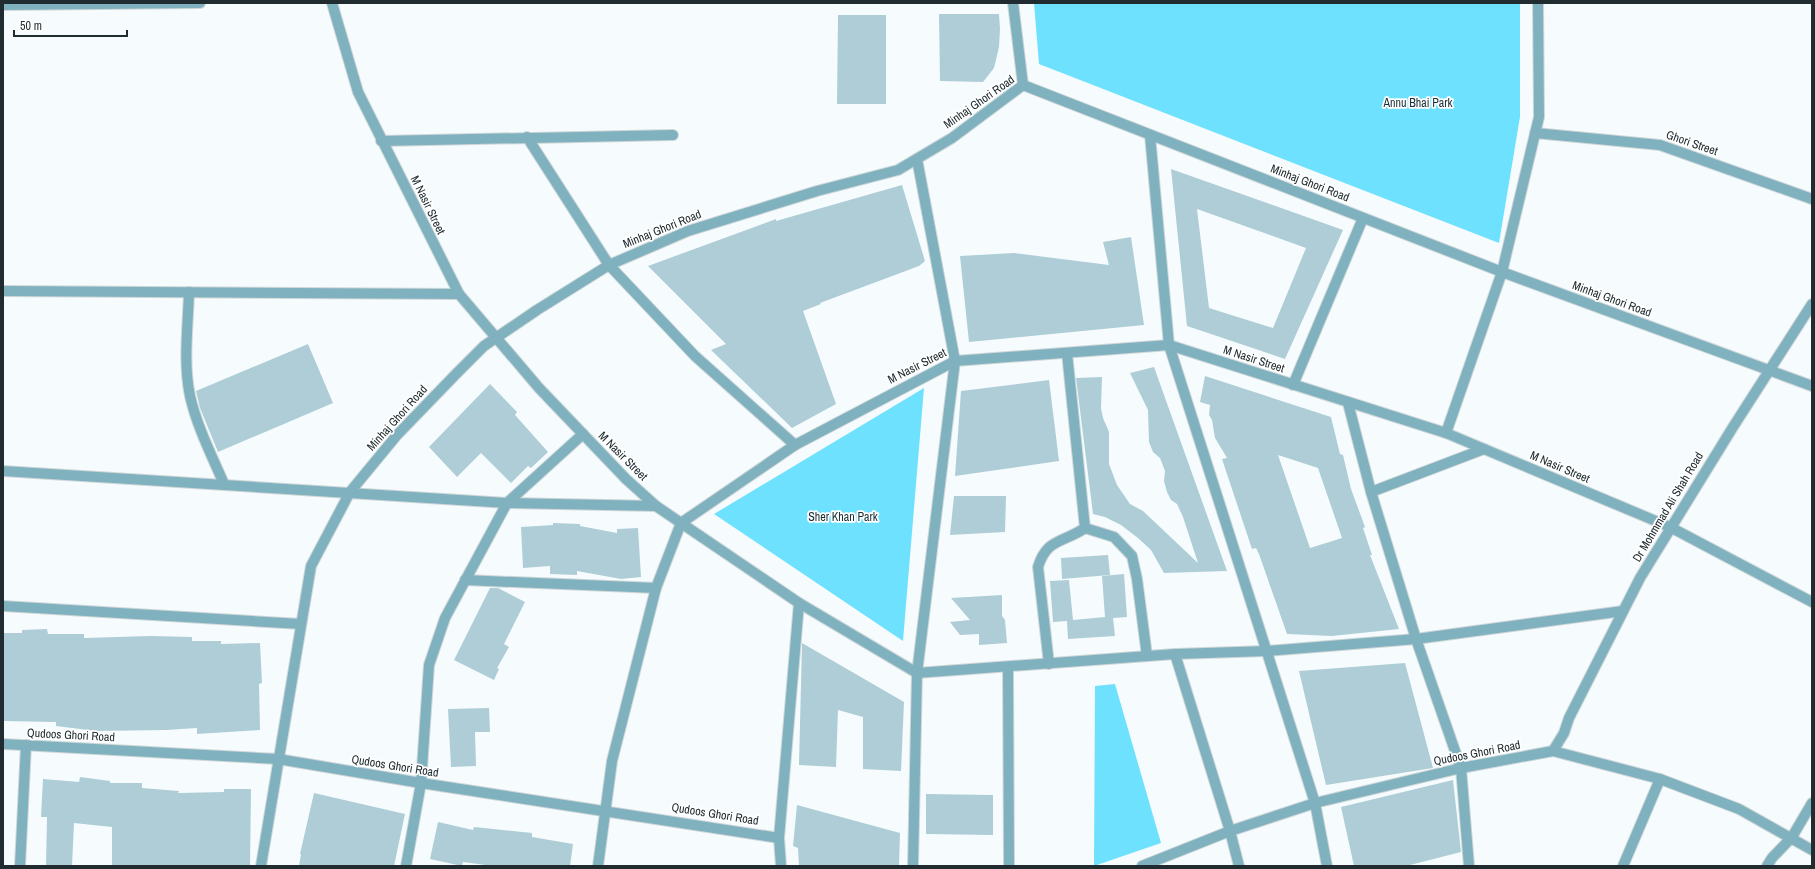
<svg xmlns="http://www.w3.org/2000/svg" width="1815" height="869" font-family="'Archivo Narrow',sans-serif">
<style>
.green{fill:#6ee1ff}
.building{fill:#aecdd6;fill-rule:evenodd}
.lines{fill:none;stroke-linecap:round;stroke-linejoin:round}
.minor-casing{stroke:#cfd7d9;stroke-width:12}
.minor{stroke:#80b1bf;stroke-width:10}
.labels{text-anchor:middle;stroke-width:3.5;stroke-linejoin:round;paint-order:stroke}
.street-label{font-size:12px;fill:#202c2f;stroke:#fff}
.park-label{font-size:12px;fill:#172e34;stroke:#fff}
</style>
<rect width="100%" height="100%" fill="#f6fcfe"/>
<g class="green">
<path d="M1034,3H1520V117L1499,243L1039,64Z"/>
<path d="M924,388L903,641L714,514Z"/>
<path d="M1115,684L1161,843L1094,866L1095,686Z"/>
</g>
<g class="building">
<path d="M939,14H999L1000,29L999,47L994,68L983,82L940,81Z"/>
<path d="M838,15H886V104H837Z"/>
<path d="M1171,169L1343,230L1285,359L1187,326ZM1197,209L1306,248L1273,328L1209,308Z"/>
<path d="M902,185L925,261L919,266L820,303L821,304L803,311L836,404L792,428L711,350L726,344L648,266L776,219V221Z"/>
<path d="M1131,237L1144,325L969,342L960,256L1014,253L1109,265L1103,242Z"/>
<path d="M308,344L333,403L218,452L200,408L196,391Z"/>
<path d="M1154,367L1227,571L1164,573L1151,550L1138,538L1121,525L1105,517L1093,514L1076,378L1102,377L1101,408L1103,418L1109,432V464L1117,485L1130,504L1143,511L1198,563L1183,517L1177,504L1171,500L1167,492L1164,481L1165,471L1160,458L1153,452L1149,442L1148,410L1130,373Z"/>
<path d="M1205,376L1331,417L1340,454L1343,455L1351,489L1365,527L1363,528L1372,555H1370L1399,629L1332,636L1287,634L1259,554L1256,548L1252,549L1222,459L1227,458L1215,438L1212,420L1209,415L1210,405L1200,402ZM1278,455L1318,468L1342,538L1310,548Z"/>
<path d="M1049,380L1059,461L955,476L961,391Z"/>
<path d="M490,384L517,412L515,415L548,452L531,468L528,466L511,483L481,453L457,477L429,447Z"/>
<path d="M954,496H1006L1005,532L950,535Z"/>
<path d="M553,523L580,524V526L617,533V529L638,528L641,577L621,579L577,571V575L550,574V566L523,568L521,527L553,525Z"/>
<path d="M1108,555L1110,575L1062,579L1061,558Z"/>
<path d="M1124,574L1127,617L1113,618L1115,636L1068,639L1067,621L1053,622L1050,581L1069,580L1073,620L1105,617L1102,576Z"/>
<path d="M490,588H498L525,602L504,644L509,647L497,668L499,669L494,680L454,660Z"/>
<path d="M1002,595V616L1005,620L1007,643L979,645V634L960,635L950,622L970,620L951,598Z"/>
<path d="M47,629L48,634H84V638L150,636L192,637V641H221V644L260,643L262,683L259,684L260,730L197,734V728L166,730L96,731L56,726V722L3,721V633H22V630Z"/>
<path d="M802,643L904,702L901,771L863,769V717L838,710L836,767L799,765Z"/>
<path d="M1405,663L1433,768L1326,785L1299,671Z"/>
<path d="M489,708L490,732H475L476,766L451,767L448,709Z"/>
<path d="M80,777L110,781V783H142V788L179,791L178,793L224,792V789H251L250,866H112V827L74,823L72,866H46L47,817H41L43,779L79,782Z"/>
<path d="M1453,780L1461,852L1406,866H1354L1341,807Z"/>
<path d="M314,793L405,814L394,866H299L301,854H300Z"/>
<path d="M926,794L993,795V835L926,834Z"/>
<path d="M797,805L900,833L899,866H799L798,848L793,846Z"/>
<path d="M438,822L473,830L474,827L532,833V837L573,844L570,866H493L463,862L462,866L430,859Z"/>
</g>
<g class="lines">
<defs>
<g id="minor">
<path d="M332,3L358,92L459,294L539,388L626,479L656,506L799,603L917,673L1175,654L1267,651L1416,639L1623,611"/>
<path d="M1013,3L1023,85"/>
<path d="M3,5L200,3"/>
<path d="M1023,85L1502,272L1812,386"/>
<path d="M1535,133L1660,145L1812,199"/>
<path d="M1150,135L1169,345L1315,803L1327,866"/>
<path d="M527,137L609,265L695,356L795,445"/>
<path d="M381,141L673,135"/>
<path d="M3,291L459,294"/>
<path d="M189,292C188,326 183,363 190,396C197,427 212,456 224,484"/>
<path d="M1293,385L1363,218"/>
<path d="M1348,403L1371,492L1416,639L1461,768L1469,866"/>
<path d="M1446,433L1502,272L1539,117L1538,3"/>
<path d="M3,471L507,503L656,506"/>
<path d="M1371,492L1484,449"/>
<path d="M681,523L795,445L955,361L1169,345L1446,433L1670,527L1812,602"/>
<path d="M1085,528L1114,537L1132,556L1137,579L1147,656"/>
<path d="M465,580L656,588"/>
<path d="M3,606L301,624"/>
<path d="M1175,654L1230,831L1239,866"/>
<path d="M1049,664L1038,567C1047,538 1063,543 1085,528L1067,353"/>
<path d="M1008,667L1009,866"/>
<path d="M3,744L278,759L421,783L779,838"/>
<path d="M1553,751L1564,733L1569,718L1640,578L1733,427L1812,304"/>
<path d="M20,866L26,745"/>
<path d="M261,866L311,566L350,492L397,435L456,374L484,346L537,310L609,265L688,231L817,191L898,170L952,138L1023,85"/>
<path d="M406,866L421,783L429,665L445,618L507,503L583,434"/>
<path d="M598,866L612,761L656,588L681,523"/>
<path d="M781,866L779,838L799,603"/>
<path d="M913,866L917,673L955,361L917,159"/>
<path d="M1142,866L1230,831L1315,803L1461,768L1553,751L1660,779L1739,809L1812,850"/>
<path d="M1623,866L1660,779"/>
<path d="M1767,866L1772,858L1792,837L1812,803"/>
</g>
</defs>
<use href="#minor" class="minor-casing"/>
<use href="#minor" class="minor"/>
</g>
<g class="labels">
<g class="street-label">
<text transform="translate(979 102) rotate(-35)" y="4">Minhaj Ghori Road</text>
<text transform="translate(1692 143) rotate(19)" y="4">Ghori Street</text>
<text transform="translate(1310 183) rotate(21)" y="4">Minhaj Ghori Road</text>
<text transform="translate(428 205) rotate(64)" y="4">M Nasir Street</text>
<text transform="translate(662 229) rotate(-22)" y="4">Minhaj Ghori Road</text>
<text transform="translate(1612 299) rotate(20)" y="4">Minhaj Ghori Road</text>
<text transform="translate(1254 359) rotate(18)" y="4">M Nasir Street</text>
<text transform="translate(917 366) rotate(-27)" y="4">M Nasir Street</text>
<text transform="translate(397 418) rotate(-48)" y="4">Minhaj Ghori Road</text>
<text transform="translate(623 456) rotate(45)" y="4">M Nasir Street</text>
<text transform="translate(1560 467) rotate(23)" y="4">M Nasir Street</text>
<text transform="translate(1668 507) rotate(-59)" y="4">Dr Mohmmad Ali Shah Road</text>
<text transform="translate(71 735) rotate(3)" y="4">Qudoos Ghori Road</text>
<text transform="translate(1477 753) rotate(-11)" y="4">Qudoos Ghori Road</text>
<text transform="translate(395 766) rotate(9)" y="4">Qudoos Ghori Road</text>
<text transform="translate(715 814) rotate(9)" y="4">Qudoos Ghori Road</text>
</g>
<g class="park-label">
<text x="1418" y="107">Annu Bhai Park</text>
<text x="843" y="521">Sher Khan Park</text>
</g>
</g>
<rect width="1815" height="869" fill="none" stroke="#202c2f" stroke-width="8"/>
<path d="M14 30v6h113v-6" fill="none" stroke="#202c2f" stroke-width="2"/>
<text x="20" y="30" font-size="12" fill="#202c2f" stroke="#ffffff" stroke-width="3" paint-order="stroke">50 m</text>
</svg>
